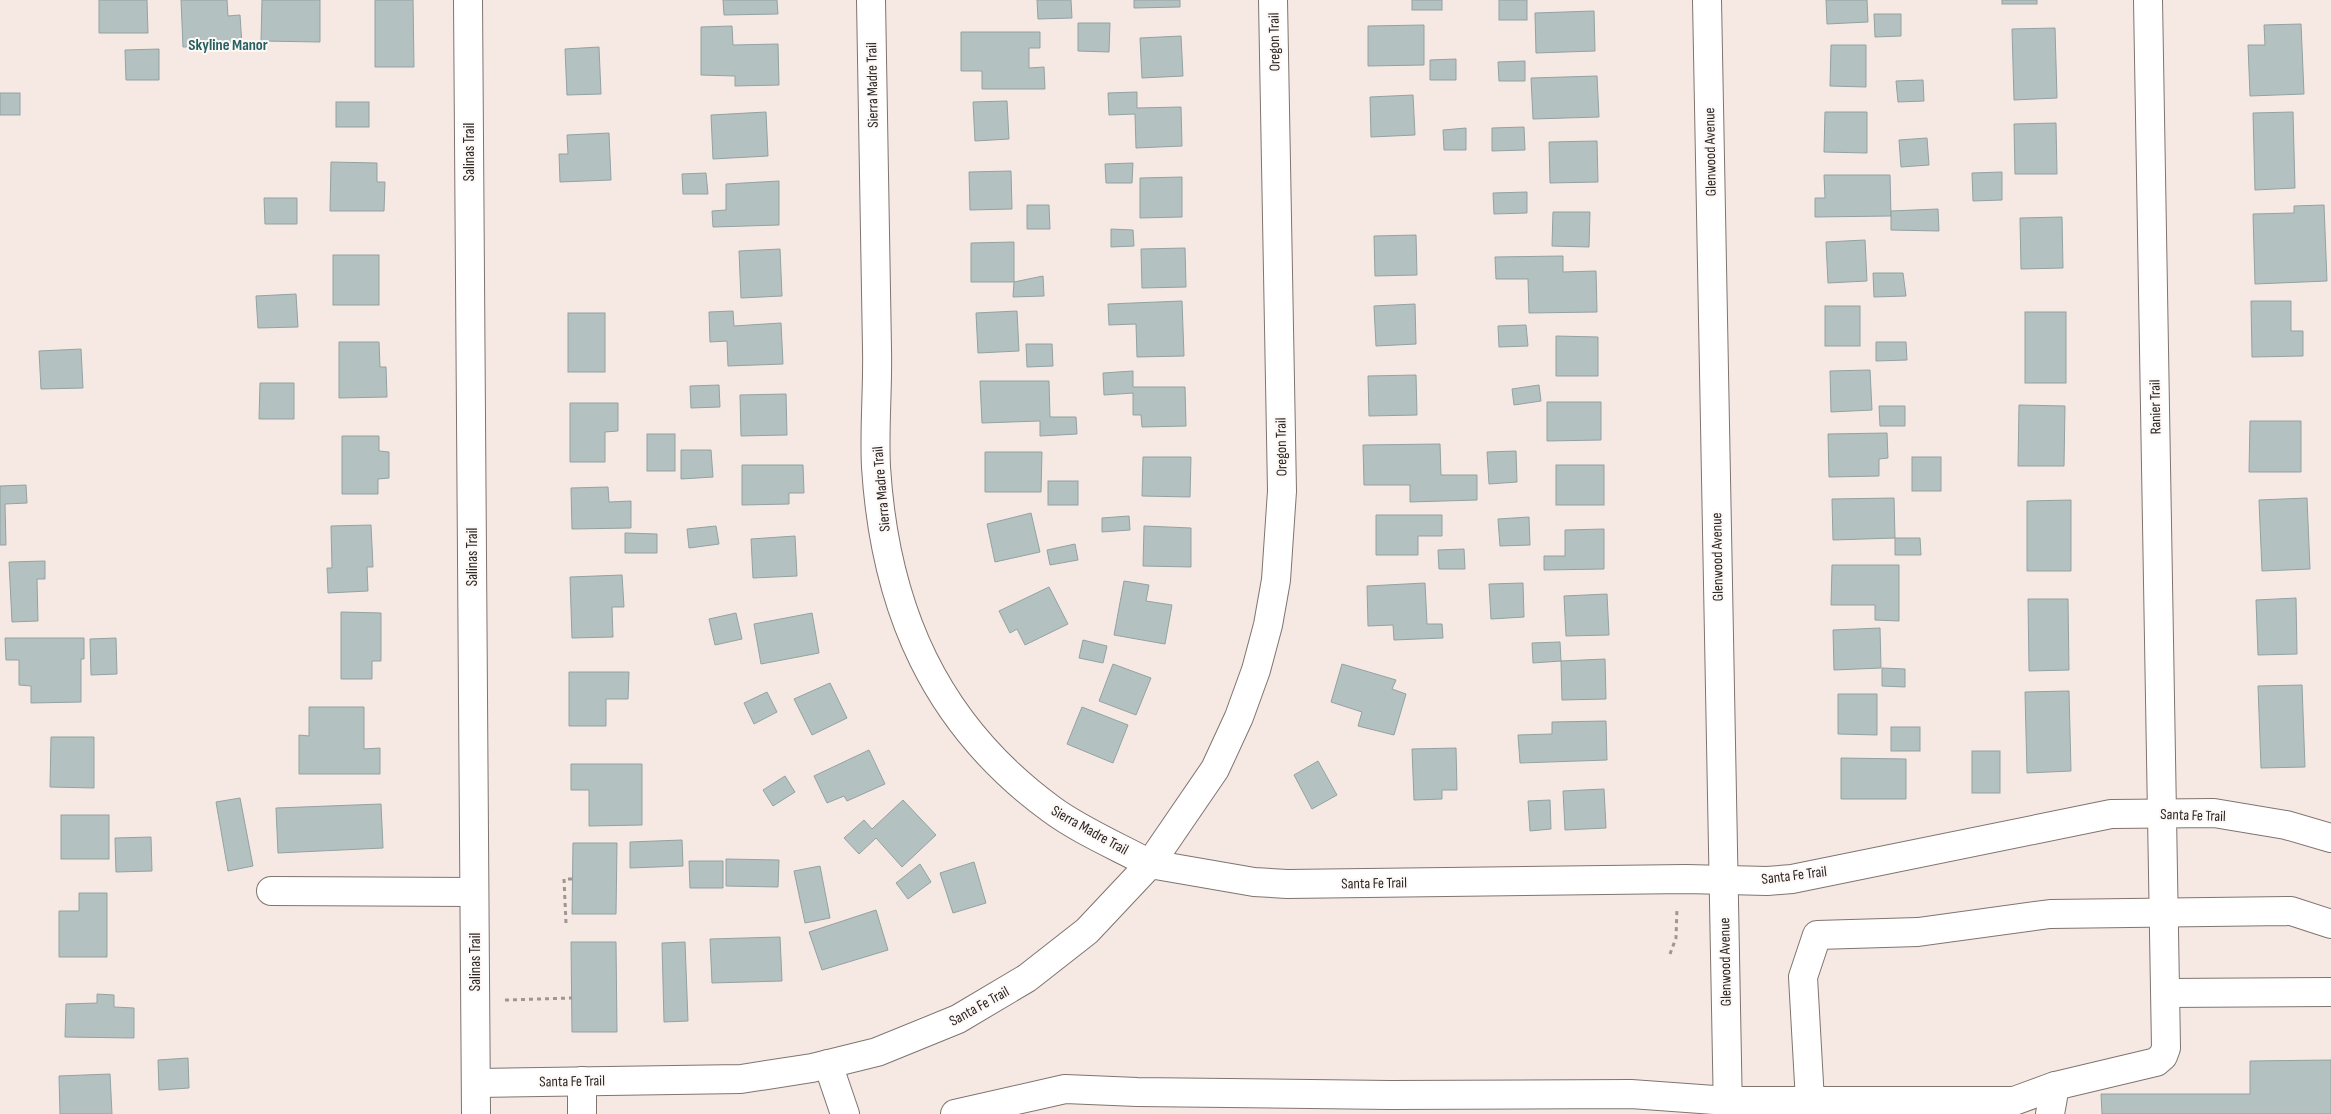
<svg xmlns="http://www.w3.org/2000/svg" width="2331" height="1114" font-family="'Sofia Sans Condensed',sans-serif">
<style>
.building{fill:#b3c2c1;stroke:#93a2a1}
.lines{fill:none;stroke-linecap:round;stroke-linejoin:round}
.minor-casing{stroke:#7f746f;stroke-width:30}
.path{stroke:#9f9692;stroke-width:3;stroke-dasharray:4 4;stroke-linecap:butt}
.minor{stroke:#fff;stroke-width:28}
.labels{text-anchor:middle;stroke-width:4;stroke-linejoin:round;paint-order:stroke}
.street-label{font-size:15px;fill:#2a2624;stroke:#fdf8f6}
.neighbourhood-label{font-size:16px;font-weight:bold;fill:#266060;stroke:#fdf8f6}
</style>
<rect width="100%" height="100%" fill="#f6e9e4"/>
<g class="building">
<path d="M99,0H147L148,33H99Z"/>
<path d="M181,0H227L228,16L240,15L242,45L183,47Z"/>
<path d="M262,0H320V42L261,41Z"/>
<path d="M375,0H413L414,67H375Z"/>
<path d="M723,0H777L778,14L724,15Z"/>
<path d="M1037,0H1071L1072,18L1038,19Z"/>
<path d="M1134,0H1180V7L1134,8Z"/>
<rect x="1412" y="0" width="30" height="10"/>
<rect x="1499" y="0" width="28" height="20"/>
<path d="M1826,0H1867L1868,22L1827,24Z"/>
<rect x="2002" y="0" width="35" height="4"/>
<path d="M1594,11L1595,51L1536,53L1535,13Z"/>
<path d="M1874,14H1901V36L1875,37Z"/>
<path d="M1078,23H1110L1109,52L1078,51Z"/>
<path d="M2301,24L2304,94L2250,96L2248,45H2265L2264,25Z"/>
<path d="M1424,25V65L1368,66V26Z"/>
<path d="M732,26L733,45L778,44L779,85L735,86V76L701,75V27Z"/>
<path d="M2055,28L2057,98L2014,100L2012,29Z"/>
<path d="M961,32H1040V48H1029V68L1044,67L1045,89H982V71H961Z"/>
<path d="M1181,36L1183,76L1142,78L1140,38Z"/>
<path d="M1831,45H1866V87L1830,86Z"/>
<path d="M599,47L601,94L567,95L565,49Z"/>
<path d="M159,49V80H126L125,50Z"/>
<path d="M1456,59V80H1430V60Z"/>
<path d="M1525,61V81H1499L1498,62Z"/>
<path d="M1597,76L1599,117L1533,119L1531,78Z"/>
<path d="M1923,80L1924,101L1898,102L1896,81Z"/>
<path d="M1137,92V108L1181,107L1182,146L1136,148L1135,114L1109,115L1108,93Z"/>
<rect x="0" y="93" width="20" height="22"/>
<path d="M1413,95L1415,135L1371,137L1370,97Z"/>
<path d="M1007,101L1009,139L975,141L973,102Z"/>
<rect x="336" y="102" width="33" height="25"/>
<path d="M766,112L768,156L713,159L711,115Z"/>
<path d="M1825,112H1867V153L1824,152Z"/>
<path d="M2293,112L2295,188L2255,190L2253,113Z"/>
<path d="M2056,123L2057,174H2015L2014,124Z"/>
<path d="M1524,127L1525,150L1492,151V128Z"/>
<path d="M1466,128V150H1444L1443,130Z"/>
<path d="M609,133L611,180L560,182L559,154H568L567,135Z"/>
<path d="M1927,138L1929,165L1901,167L1899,140Z"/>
<path d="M1597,141L1598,182L1550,183L1549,142Z"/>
<path d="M331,162L377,163V182H385L384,211H330Z"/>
<path d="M1133,163L1132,183H1106L1105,164Z"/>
<path d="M1011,171L1012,209L970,210L969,172Z"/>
<path d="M2002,172V200L1973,201L1972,173Z"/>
<path d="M706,173L708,194H683L682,174Z"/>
<path d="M1824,175H1890L1891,216L1815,217V198H1825Z"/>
<path d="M1182,177V217L1140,218V178Z"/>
<path d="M779,181V225L713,227L712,211L726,210V184Z"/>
<path d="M1527,192V213L1494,214L1493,193Z"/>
<path d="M264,198H297V224H265Z"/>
<path d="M1027,205H1049L1050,229H1027Z"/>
<path d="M2324,205L2327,281L2255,284L2253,214L2294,213V206Z"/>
<path d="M1938,209L1939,231L1891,230V211Z"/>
<path d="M1553,212H1590L1589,247L1552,246Z"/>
<path d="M2062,217L2063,268L2021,269L2020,218Z"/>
<path d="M1111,229L1133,230L1134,246L1111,247Z"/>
<path d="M1416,235L1417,275L1375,276L1374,236Z"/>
<path d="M1865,240L1867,281L1828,283L1826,242Z"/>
<path d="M1014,242V282H971V243Z"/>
<path d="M1185,248L1186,287L1142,288L1141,249Z"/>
<path d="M780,249L782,296L741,298L739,251Z"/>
<rect x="333" y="255" width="46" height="50"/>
<path d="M1563,256V272L1596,271L1597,312L1529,313L1528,279H1496L1495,257Z"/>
<path d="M1873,273H1903L1906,296L1874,297Z"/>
<path d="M1043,276L1044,296L1013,297L1014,282Z"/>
<path d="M296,294L298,327L258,328L256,296Z"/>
<path d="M1182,301L1184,356L1137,357L1136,324L1109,325L1108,304Z"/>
<path d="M2251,301H2291V331H2303V356L2252,357Z"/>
<path d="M1415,304L1416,344L1376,346L1374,306Z"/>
<rect x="1825" y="306" width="35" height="40"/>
<path d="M733,311L734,326L781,323L783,364L728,366L727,341L710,342L709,312Z"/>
<path d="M1017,311L1019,351L978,353L976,313Z"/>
<rect x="2025" y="312" width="41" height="71"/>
<rect x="568" y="313" width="37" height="59"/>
<path d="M1526,325L1528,346L1499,347L1498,326Z"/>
<path d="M1556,336L1598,337V376H1556Z"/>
<path d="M339,342H379L380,367H386L387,397L339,398Z"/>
<path d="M1876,342H1906L1907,360L1876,361Z"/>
<path d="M1026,344H1052L1053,366L1027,367Z"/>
<path d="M81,349L83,388L41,389L39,351Z"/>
<path d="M1870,370L1872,410L1831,412L1830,371Z"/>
<path d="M1133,371V387H1185L1186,426L1142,427L1141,415H1133V393L1104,395L1103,373Z"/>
<path d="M1416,375L1417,415L1369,416L1368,376Z"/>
<path d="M980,381H1049L1050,417H1076L1077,434L1040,436V421L982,423Z"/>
<path d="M260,383H294V419H259Z"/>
<path d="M719,385L720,407L691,408L690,386Z"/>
<path d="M1539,385L1541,401L1514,405L1512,389Z"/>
<path d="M786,394L787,435L741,436L740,395Z"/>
<path d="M1547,402H1601V440L1547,441Z"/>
<path d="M570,403H618V431L605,432V462H570Z"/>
<path d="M2019,405L2065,406L2064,466H2018Z"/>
<path d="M1879,406H1905V426H1880Z"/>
<path d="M2250,421H2301V472H2249Z"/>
<path d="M1887,433L1888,458L1879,459V476L1829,477L1828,434Z"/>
<rect x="647" y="434" width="28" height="37"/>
<path d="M342,436H379V451L389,452V478L378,479V494H342Z"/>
<path d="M1440,444L1441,475H1477V500L1410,502V485H1364L1363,445Z"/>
<path d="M681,450H711L713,477L681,479Z"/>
<path d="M1516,451L1517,482L1489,484L1487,452Z"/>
<path d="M985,452H1042L1041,492H985Z"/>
<path d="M1143,457H1191L1190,497L1142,496Z"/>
<rect x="1912" y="457" width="29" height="34"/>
<path d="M742,465H803L804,493H789V504L742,505Z"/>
<rect x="1556" y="465" width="48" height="40"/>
<rect x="1048" y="481" width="30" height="24"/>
<path d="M26,485L27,503L5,504L6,545H0V486Z"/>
<path d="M608,487L609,502L631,501V528L572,529L571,488Z"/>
<path d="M1894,498L1895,538L1833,540L1832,499Z"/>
<path d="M2307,498L2310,569L2262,571L2259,500Z"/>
<path d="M2071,500V571H2027V501Z"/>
<path d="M1031,513L1040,552L995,562L987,524Z"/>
<path d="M1376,515H1442V536H1418V555H1376Z"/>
<path d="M1129,516L1130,530L1102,532V518Z"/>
<path d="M1529,517L1530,545L1500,546L1498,519Z"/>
<path d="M371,525L373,567H367L368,591L328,593L327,568H332L331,526Z"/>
<path d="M716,526L719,544L689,548L687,529Z"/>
<path d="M1144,526L1191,528V567L1143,566Z"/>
<path d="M1604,529V569L1544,570V556H1565V530Z"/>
<path d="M625,533L657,534V553H625Z"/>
<path d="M795,536L797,576L753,578L751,539Z"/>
<path d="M1895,538H1920L1921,555H1895Z"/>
<path d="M1075,544L1078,560L1050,565L1047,550Z"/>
<path d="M1464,549L1465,569H1439L1438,550Z"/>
<path d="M45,561V579H37L38,621L12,622L9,562Z"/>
<path d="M1832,565H1899V621L1875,620V605H1831Z"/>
<path d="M622,575L624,607H612L613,637L572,638L570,577Z"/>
<path d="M1124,581L1149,585L1146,601L1172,605L1165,644L1114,635Z"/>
<path d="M1425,583L1427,624H1442L1443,638L1394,640L1393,625L1368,626L1367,586Z"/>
<path d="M1523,583L1524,617L1491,619L1489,584Z"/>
<path d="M1049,587L1068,624L1025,645L1017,629L1010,633L999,611Z"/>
<path d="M1607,594L1609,635L1566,636L1564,596Z"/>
<path d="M2296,598L2297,654L2258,655L2256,600Z"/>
<path d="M2028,599H2068L2069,670L2029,671Z"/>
<path d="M341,612L381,613V661H372V679H341Z"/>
<path d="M736,613L742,639L715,645L709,619Z"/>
<path d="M812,613L819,653L761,664L754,624Z"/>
<path d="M1880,628L1881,668L1834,670L1833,630Z"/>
<path d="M5,638H84V659H81V702L31,703V686L19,685V660H6Z"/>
<path d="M116,638L117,674L91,675L90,639Z"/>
<path d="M1083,640L1107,646L1103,663L1079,658Z"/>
<path d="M1560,642L1561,661L1533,663L1532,643Z"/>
<path d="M1605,659L1606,699L1562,700L1561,661Z"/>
<path d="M1113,664L1151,678L1136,715L1099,701Z"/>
<path d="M1342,664L1396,680L1392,689L1406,694L1394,735L1358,726L1362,712L1331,702Z"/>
<path d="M1882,668L1905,669V687L1882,686Z"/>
<path d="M569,672H629L628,699H606V726H569Z"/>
<path d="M830,683L847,718L812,735L794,699Z"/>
<path d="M2302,685L2305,767L2261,768L2258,686Z"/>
<path d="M2069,691L2071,771L2027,773L2025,692Z"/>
<path d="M767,692L777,712L754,724L744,703Z"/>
<path d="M1838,694H1877V735L1838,734Z"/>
<path d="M309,707H364V749L380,748V774H299V735L309,736Z"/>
<path d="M1082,707L1128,725L1113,763L1067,744Z"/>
<path d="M1606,721L1607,760L1520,763L1518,735L1552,734V722Z"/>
<rect x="1891" y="727" width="29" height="24"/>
<path d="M51,737H94V788L50,787Z"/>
<path d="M1456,748L1457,790H1442V799L1414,800L1412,749Z"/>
<path d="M869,750L885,784L847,801L844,796L827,803L814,776Z"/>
<rect x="1972" y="751" width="28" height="42"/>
<path d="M1841,758L1906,759V799H1841Z"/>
<path d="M1318,761L1337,795L1312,809L1294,775Z"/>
<path d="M571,764H642V825L589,826V790H571Z"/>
<path d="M785,776L795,792L773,806L763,790Z"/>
<path d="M1604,789L1606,828L1565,830L1563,791Z"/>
<path d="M240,798L253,866L228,871L216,802Z"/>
<path d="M903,800L936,835L902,867L876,838L859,854L844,838L864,820L872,829Z"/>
<path d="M1550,800L1551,829L1530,831L1528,801Z"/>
<path d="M381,804L383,848L278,853L276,808Z"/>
<rect x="61" y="815" width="48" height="44"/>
<path d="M151,837L152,871L116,872L115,838Z"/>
<path d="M682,840L683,866L630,868V842Z"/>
<path d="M573,843H617L616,914H572Z"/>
<path d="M726,859L779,860L778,887L726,886Z"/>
<path d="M689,861H723V888H690Z"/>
<path d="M974,862L986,903L953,913L940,873Z"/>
<path d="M920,864L931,882L908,899L896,883Z"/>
<path d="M820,866L830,918L805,923L794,871Z"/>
<path d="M79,893H107V957H59V911H79Z"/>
<path d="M876,910L888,950L822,970L809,932Z"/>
<path d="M780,937L782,981L712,983L710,939Z"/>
<path d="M571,942H616L617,1032H572Z"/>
<path d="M685,942L688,1021L664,1022L662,943Z"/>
<path d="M97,994L114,995V1007L134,1008V1038L65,1037L66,1004L97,1003Z"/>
<path d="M188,1058L189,1088L159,1090L158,1060Z"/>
<path d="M2331,1060V1114H2102L2101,1094H2250V1061Z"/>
<path d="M110,1074L112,1114H60L59,1076Z"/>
</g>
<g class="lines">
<defs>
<g id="minor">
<path d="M468,0L476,1114"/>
<path d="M871,0C873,116 875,233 877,349C878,388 874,428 876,467C885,609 935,724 1051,809C1079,830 1119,847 1150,864L1215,769L1239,717L1256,670L1268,625L1276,580L1282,491L1273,0"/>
<path d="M1707,0L1728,1114"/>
<path d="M271,891L474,892"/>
<path d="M2166,993L2331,992"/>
<path d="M828,1064L845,1114"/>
<path d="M476,1083L741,1079L812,1068L877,1052L958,1019L1027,978L1087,931L1150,864L1254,882L1287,884L1686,879L1767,881L1792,879L2111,814L2214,813L2286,825L2331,838"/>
<path d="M1810,1101L1803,977L1817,935L1918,932L2050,914L2291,911L2331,924"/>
<path d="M582,1114V1081"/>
<path d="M955,1114L1065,1089L1137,1092L1390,1095L1631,1094L1728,1101H2014L2055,1086L2156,1062L2163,1056L2166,1048L2148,0"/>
<path d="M2050,1114L2055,1086"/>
</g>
</defs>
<use href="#minor" class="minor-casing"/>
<g class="path">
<path d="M566,923L564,879H573"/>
<path d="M1670,954L1676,938L1677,908"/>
<path d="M505,1000L572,998"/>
</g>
<use href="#minor" class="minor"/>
</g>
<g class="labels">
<g class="street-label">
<text transform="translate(1274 42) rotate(-91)" y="5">Oregon Trail</text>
<text transform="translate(872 85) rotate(-91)" y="5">Sierra Madre Trail</text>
<text transform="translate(469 152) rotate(-90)" y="5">Salinas Trail</text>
<text transform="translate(1710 152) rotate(-91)" y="5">Glenwood Avenue</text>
<text transform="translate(2155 407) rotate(-91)" y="5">Ranier Trail</text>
<text transform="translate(1281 447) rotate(-91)" y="5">Oregon Trail</text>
<text transform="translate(881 489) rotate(-95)" y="5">Sierra Madre Trail</text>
<text transform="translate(472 557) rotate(-90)" y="5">Salinas Trail</text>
<text transform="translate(1717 557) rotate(-91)" y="5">Glenwood Avenue</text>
<text transform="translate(2193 815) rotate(2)" y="5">Santa Fe Trail</text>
<text transform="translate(1090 830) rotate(29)" y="5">Sierra Madre Trail</text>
<text transform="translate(1794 875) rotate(-7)" y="5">Santa Fe Trail</text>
<text transform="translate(1374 883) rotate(-1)" y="5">Santa Fe Trail</text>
<text transform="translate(475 962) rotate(-90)" y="5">Salinas Trail</text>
<text transform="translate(1725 962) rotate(-91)" y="5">Glenwood Avenue</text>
<text transform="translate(979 1006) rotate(-29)" y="5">Santa Fe Trail</text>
<text transform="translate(572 1081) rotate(-1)" y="5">Santa Fe Trail</text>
</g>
<g class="neighbourhood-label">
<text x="228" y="50">Skyline Manor</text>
</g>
</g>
</svg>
